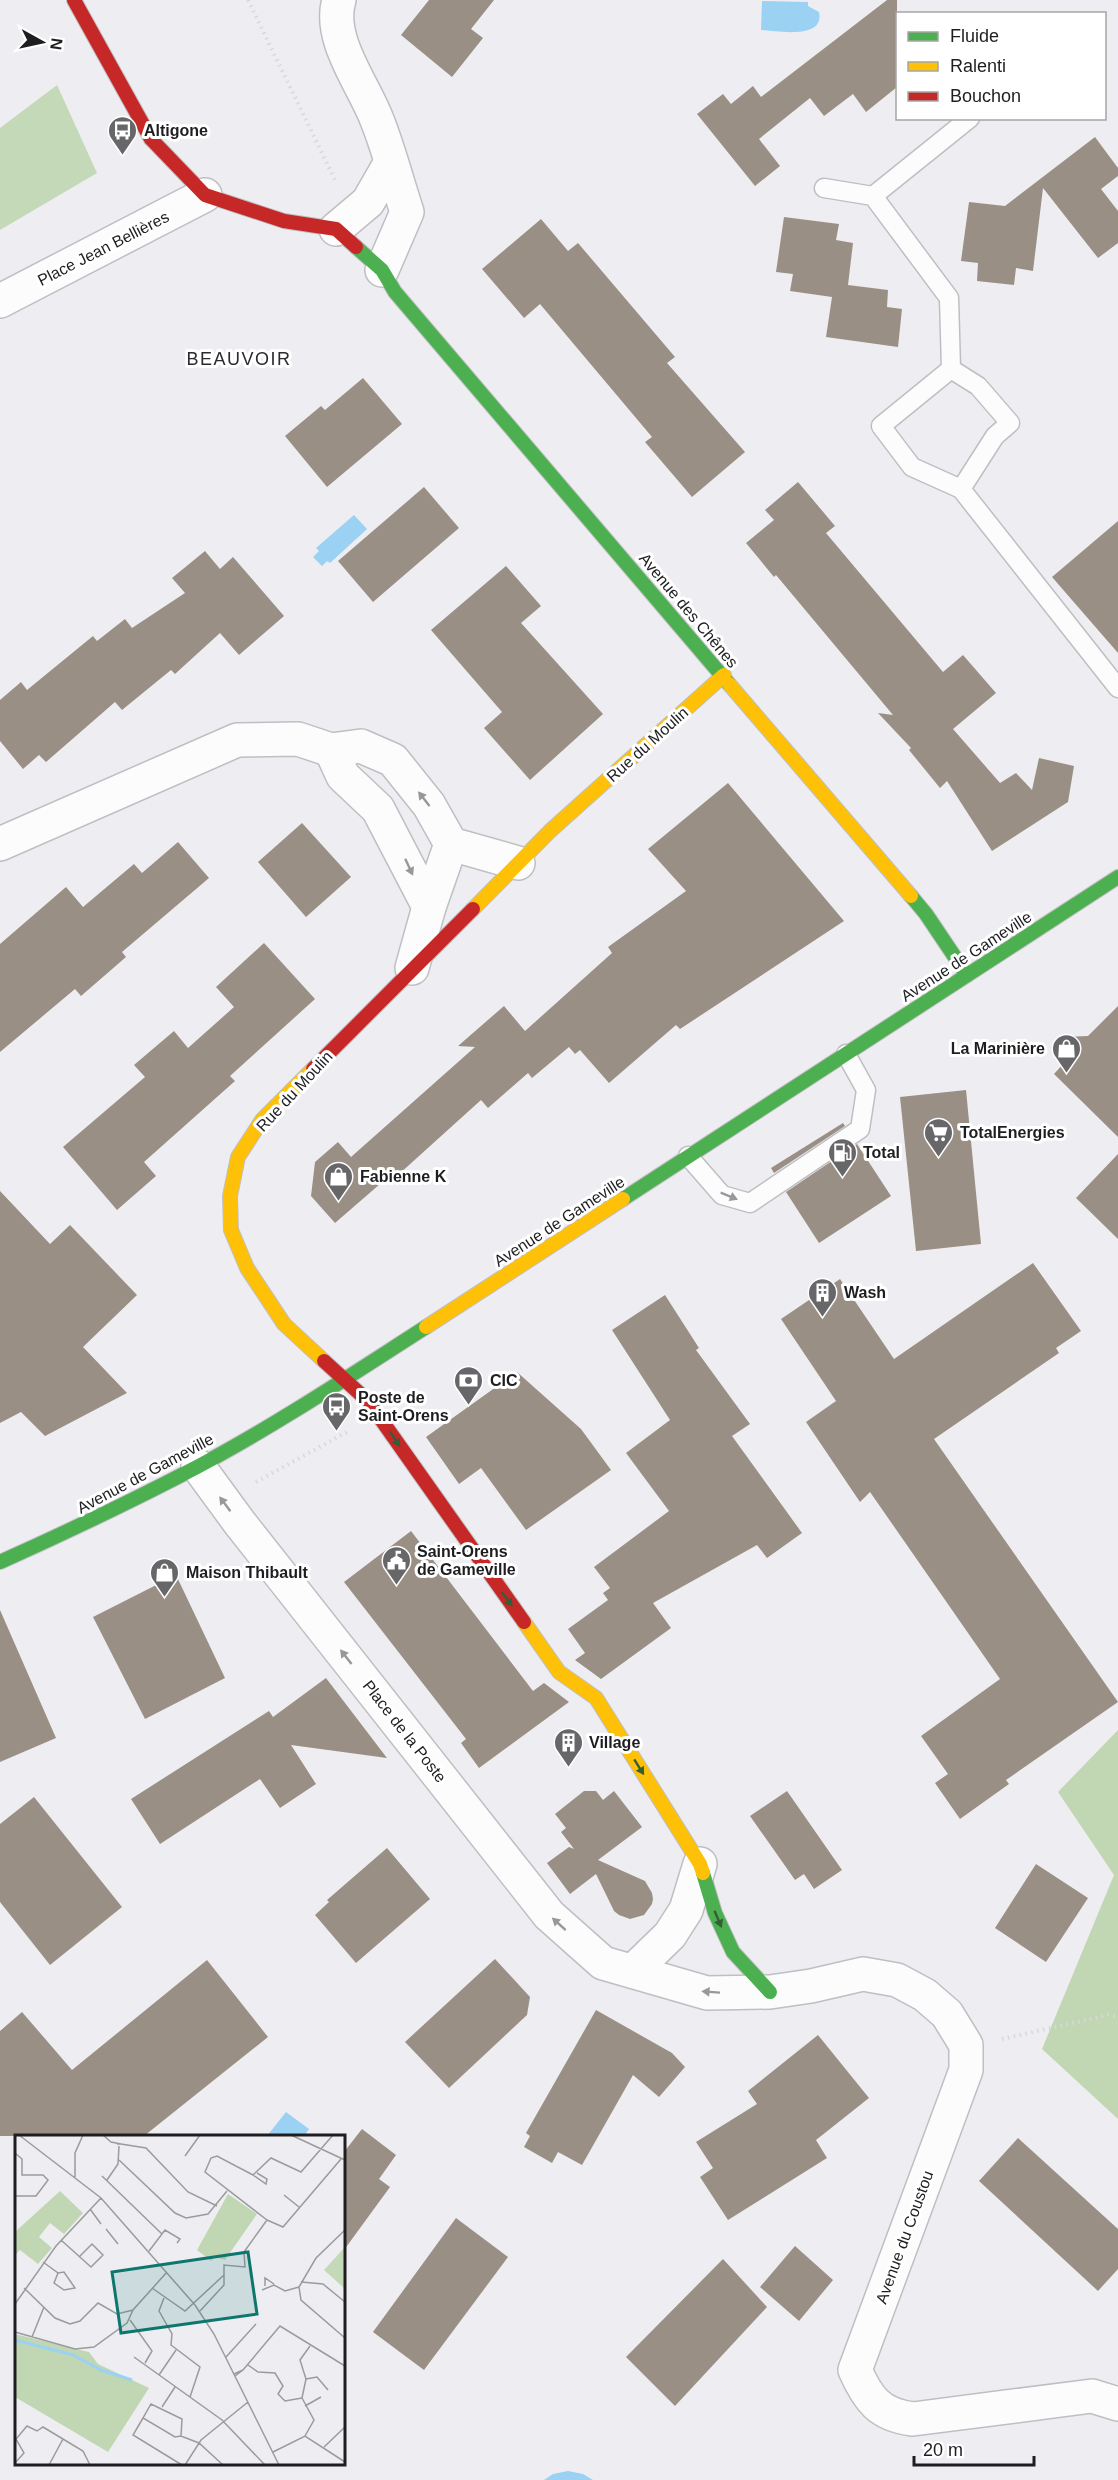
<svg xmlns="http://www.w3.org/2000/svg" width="1118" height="2480" font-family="Helvetica,sans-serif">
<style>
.green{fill:#c4d9b7}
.forest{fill:#c1d7b4}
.water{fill:#9bd1f3}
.building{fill:#9a8f84}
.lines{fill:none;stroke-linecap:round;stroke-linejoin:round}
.lane-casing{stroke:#bfbfc3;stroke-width:21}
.street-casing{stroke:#bfbfc3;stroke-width:36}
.fast-casing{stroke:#bfbfc3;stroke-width:16}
.slow-casing{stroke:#bfbfc3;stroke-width:16}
.jam-casing{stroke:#bfbfc3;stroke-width:16}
.path{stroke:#d8d8d9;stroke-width:4;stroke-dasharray:1.5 4.5;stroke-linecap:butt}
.lane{stroke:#fcfcfd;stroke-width:18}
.street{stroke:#fcfcfd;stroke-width:33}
.fast{stroke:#4caf50;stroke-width:14}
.slow{stroke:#ffc107;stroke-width:14}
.jam{stroke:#c62828;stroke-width:14}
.oneway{fill:#98989a}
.oneway2{fill:#335f36}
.labels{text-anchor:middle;stroke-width:6;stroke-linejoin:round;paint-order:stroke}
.poi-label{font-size:16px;font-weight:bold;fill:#1e1e21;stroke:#fff;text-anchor:start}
.street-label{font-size:16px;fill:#1e1e21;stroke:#fff}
.neighbourhood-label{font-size:18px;letter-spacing:1.5px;fill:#2a2a30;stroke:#fff}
.inset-river{fill:none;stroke:#9bd1f3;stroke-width:3}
.inset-road{fill:none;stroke:#9b9b9e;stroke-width:1.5}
.view{fill:#0f766e;fill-opacity:0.15;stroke:#0f766e;stroke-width:3}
.inset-edge{fill:none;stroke:#1e1e21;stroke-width:3}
</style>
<rect width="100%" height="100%" fill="#eeeef2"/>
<path class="green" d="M57,85L97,173L0,230V128Z"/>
<path class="forest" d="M1118,1730V2119L1042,2049L1114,1875L1058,1792Z"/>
<g class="water">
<path d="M762,1L808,2V6L819,12C825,40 778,31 761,30Z"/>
<path d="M354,515L367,529L330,563L327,561L322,566L313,557L319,551L316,548Z"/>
<path d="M286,2112L309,2129L304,2136H267Z"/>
<path d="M568,2471L583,2474L593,2480H544L553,2474Z"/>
</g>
<g class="building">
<path d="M429,0H494L471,29L483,38L452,77L401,35Z"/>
<path d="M887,0H897V87L866,112L853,94L824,116L810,98L759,139L780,166L755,186L697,114L723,94L731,104L753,86L761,97Z"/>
<path d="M1095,137L1118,168V176L1101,189L1118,211V243L1098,258L1043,188L1033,271L1016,268L1014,285L977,281L978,263L961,261L969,202L1005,206Z"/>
<path d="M784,217L839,224L836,240L853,243L848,285L888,290L887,307L902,309L898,347L826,337L832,297L790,291L793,274L776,272Z"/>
<path d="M541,219L568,251L578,243L675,357L667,363L745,452L692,497L645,442L652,437L540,304L524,318L482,269Z"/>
<path d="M363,378L402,424L327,487L285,436L321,406L325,410Z"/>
<path d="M798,482L835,526L826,533L943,672L963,655L996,693L953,729L1000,783L1016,773L1032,790L1039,758L1074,766L1068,802L992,851L947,781L940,788L909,750L911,748L878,713L893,715L776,575L774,577L746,543L774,520L765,510Z"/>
<path d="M424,487L459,528L373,602L338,561Z"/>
<path d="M1118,521V653L1052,577Z"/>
<path d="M205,551L220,569L233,557L284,616L239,655L220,633L175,674L171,670L122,710L115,702L46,762L39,755L23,769L0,741V700L21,682L27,690L93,636L97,641L125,619L132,628L185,593L172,578Z"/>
<path d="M506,566L541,606L521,623L603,714L530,780L484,728L502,712L431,630Z"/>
<path d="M728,783L844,921L680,1029L676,1025L609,1083L580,1050L575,1054L569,1047L532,1078L528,1073L488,1108L481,1100L398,1175L395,1171L335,1223L311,1196L315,1162L338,1142L351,1157L475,1047L458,1046L504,1006L525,1031L612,953L608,947L686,891L648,849Z"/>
<path d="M302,823L351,877L306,917L258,862Z"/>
<path d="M178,842L209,878L122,952L126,957L81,996L75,989L0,1052V944L66,887L83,907L134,864L142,873Z"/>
<path d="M264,943L315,999L230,1076L235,1081L144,1162L156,1176L117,1210L63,1147L145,1077L134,1065L174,1031L188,1048L234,1007L216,987Z"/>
<path d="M1118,1006V1137L1054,1074L1064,1063V1037L1088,1036Z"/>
<path d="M966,1090L981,1244L916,1251L900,1097Z"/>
<path d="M843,1123L845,1126L774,1173L771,1168Z"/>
<path d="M857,1144L891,1196L819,1243L786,1192Z"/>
<path d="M1118,1154V1239L1076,1198Z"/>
<path d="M0,1191L50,1244L70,1225L137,1295L83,1347L127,1393L45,1436L21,1412L0,1423Z"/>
<path d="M1033,1263L1081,1331L1056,1348L1059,1353L934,1439L1118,1702L1006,1780L1009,1784L960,1819L935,1783L948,1774L921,1736L1000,1679L870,1492L860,1502L806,1422L836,1401L781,1319L840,1279L894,1359Z"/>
<path d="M665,1295L699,1348L696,1350L750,1424L732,1436L802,1533L767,1558L757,1545L653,1603L671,1628L601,1679L575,1660L585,1653L568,1629L608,1600L603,1593L610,1588L594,1567L669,1511L626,1453L670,1420L612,1330Z"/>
<path d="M517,1372L581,1429L611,1470L526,1530L481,1468L459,1484L426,1437Z"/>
<path d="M411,1531L533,1691L544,1683L569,1702L479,1768L461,1743L466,1739L344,1582Z"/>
<path d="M176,1575L225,1678L145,1719L93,1617Z"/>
<path d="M0,1610L56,1738L0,1762Z"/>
<path d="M326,1678L387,1758L291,1745L316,1784L280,1808L260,1779L160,1844L131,1799L269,1711L273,1717Z"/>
<path d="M584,1791H596L603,1800L614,1791L642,1827L598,1860L645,1881L652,1893L653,1899L652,1904L644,1915L630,1919L619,1915L614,1911L596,1874L570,1894L547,1863L569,1847L574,1849L561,1832L566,1828L555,1814Z"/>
<path d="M787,1791L842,1870L814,1889L804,1874L795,1880L750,1816Z"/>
<path d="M34,1797L122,1907L50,1965L0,1902V1824Z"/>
<path d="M387,1848L430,1899L356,1963L315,1915L329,1902L327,1900Z"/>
<path d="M1036,1864L1088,1898L1046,1962L995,1928Z"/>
<path d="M495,1959L530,1997L527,2015L449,2088L405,2042Z"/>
<path d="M207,1960L268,2037L144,2136H0V2031L22,2012L72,2070Z"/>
<path d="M596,2010L672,2053L685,2067L659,2097L633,2075L582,2165L558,2152L552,2163L524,2147L530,2136L526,2133Z"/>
<path d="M818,2035L869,2098L816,2140L827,2158L728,2220L700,2177L713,2168L696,2142L757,2104L748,2091Z"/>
<path d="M362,2129L396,2155L379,2179L390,2187L344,2250V2152Z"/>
<path d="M1018,2138L1118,2229V2269L1098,2291L979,2181Z"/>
<path d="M456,2218L508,2257L424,2370L373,2332Z"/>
<path d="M795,2246L833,2280L799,2321L760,2287Z"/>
<path d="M723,2259L767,2307L675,2406L626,2357Z"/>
</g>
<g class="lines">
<defs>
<g id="lane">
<path d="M824,188L873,196L949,298L951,369"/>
<path d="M873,196L970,118"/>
<path d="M961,489L995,436L1010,423L978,386L951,369L881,426L912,467L961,489L1118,688"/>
<path d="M688,1156L722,1195L750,1203L860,1129L866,1090L846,1054"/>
</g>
<g id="street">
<path d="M339,0C327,39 364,85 377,120C389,150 397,182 407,212L382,270"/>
<path d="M336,229L368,202L391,162"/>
<path d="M0,301L205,195"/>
<path d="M331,750L343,776L378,809L429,907"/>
<path d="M0,844L237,740L298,739L331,750L361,746L393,760L429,805L451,844L518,863"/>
<path d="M412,968L429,907L451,844"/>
<path d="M198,1466L239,1522L549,1915L603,1963L707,1993L770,1992L811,1986L863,1974L897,1980L925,1995L947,2014L966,2045V2070L855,2370C868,2399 879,2415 913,2419L1092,2396L1118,2404"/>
<path d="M633,1971L670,1935L686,1910L700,1864"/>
</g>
<g id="fast">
<path d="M356,247L382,270L395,292L729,684"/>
<path d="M911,896L926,914L967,975"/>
<path d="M623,1199L1118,877"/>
<path d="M0,1562C67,1532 132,1501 197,1467C276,1425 351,1375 426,1327"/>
<path d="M703,1873L715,1913L733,1952L770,1992"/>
</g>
<g id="slow">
<path d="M729,684L911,896"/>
<path d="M473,909L550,831L724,675"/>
<path d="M313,1069L262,1120L238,1157L230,1196L231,1230L247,1268L284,1324L324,1361"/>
<path d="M426,1327L623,1199"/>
<path d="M524,1622L559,1672L596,1698L700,1864L703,1873"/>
</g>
<g id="jam">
<path d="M74,0L151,139L205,195L284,221L336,229L356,247"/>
<path d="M313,1069L473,909"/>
<path d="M324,1361L368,1401L524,1622"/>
</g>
</defs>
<use href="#lane" class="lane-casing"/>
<use href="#street" class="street-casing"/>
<use href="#fast" class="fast-casing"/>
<use href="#slow" class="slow-casing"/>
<use href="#jam" class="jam-casing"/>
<g class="path">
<path d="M248,0L335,180"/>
<path d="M256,1482L347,1432"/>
<path d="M1002,2039L1108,2015L1118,2017"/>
</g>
<use href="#lane" class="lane"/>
<use href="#street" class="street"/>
<use href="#fast" class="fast"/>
<use href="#slow" class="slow"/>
<use href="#jam" class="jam"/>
</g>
<defs><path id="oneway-solid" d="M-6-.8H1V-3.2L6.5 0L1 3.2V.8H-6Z" transform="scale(1.5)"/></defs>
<g class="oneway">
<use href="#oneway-solid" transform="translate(424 799) rotate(-128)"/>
<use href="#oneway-solid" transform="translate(409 867) rotate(65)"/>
<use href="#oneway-solid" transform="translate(729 1196) rotate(22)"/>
<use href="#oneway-solid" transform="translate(225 1504) rotate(-127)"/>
<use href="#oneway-solid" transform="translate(346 1657) rotate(-128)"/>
<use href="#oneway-solid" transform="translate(559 1924) rotate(-138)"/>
<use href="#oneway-solid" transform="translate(711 1992) rotate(-176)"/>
</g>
<g class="oneway2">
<use href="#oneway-solid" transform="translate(395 1439) rotate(57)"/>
<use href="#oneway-solid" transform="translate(507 1599) rotate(55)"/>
<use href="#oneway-solid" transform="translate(639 1767) rotate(58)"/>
<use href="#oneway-solid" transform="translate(718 1919) rotate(67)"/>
</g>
<defs>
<symbol id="bus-pin" viewBox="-11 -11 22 30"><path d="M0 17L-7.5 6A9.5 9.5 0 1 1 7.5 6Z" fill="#67676a" stroke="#fff"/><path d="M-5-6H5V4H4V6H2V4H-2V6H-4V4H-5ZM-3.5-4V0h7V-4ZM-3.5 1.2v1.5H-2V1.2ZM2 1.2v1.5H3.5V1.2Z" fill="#fff"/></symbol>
<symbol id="shop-pin" viewBox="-11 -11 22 30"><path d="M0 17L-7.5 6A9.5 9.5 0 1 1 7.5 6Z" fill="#67676a" stroke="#fff"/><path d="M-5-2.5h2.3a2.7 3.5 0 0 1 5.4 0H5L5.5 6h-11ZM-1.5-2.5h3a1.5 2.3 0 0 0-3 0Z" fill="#fff"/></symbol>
<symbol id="supermarket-pin" viewBox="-11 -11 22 30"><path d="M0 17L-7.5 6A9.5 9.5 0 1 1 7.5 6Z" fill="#67676a" stroke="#fff"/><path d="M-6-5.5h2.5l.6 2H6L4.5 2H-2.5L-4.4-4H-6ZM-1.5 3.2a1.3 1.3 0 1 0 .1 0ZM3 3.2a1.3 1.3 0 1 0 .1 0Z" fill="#fff"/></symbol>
<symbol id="fuel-pin" viewBox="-11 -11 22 30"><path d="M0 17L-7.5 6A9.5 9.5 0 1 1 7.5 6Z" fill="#67676a" stroke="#fff"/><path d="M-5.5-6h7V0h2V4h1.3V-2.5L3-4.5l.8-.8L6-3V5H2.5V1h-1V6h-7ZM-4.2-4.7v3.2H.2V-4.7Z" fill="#fff"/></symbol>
<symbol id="building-pin" viewBox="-11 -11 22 30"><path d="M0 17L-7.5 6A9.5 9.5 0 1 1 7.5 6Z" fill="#67676a" stroke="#fff"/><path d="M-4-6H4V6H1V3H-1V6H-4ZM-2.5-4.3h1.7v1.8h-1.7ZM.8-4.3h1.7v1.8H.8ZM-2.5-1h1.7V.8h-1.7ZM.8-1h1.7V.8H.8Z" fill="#fff"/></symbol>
<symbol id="bank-pin" viewBox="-11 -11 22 30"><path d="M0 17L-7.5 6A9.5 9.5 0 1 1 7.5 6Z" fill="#67676a" stroke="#fff"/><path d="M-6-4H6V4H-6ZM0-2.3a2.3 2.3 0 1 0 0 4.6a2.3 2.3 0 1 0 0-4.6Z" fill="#fff"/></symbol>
<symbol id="civic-pin" viewBox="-11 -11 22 30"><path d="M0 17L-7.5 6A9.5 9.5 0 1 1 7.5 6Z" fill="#67676a" stroke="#fff"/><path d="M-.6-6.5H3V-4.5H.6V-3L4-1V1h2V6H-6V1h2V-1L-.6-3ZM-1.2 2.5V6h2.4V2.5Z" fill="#fff"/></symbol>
</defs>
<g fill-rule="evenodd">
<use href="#bus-pin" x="106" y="114" width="33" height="45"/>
<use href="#shop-pin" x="1050" y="1032" width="33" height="45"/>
<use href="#supermarket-pin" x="922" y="1116" width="33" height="45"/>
<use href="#fuel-pin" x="826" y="1136" width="33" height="45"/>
<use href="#shop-pin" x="322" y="1160" width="33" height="45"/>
<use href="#building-pin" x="806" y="1276" width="33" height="45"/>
<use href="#bank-pin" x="452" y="1364" width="33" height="45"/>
<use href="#bus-pin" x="320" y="1390" width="33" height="45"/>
<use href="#civic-pin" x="380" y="1544" width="33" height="45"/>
<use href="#shop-pin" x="148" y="1556" width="33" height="45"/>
<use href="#building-pin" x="552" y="1726" width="33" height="45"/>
</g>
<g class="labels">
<g class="poi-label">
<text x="144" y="136">Altigone</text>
<text x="1045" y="1054" text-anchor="end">La Marinière</text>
<text x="960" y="1138">TotalEnergies</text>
<text x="863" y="1158">Total</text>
<text x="360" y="1182">Fabienne K</text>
<text x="844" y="1298">Wash</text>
<text x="490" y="1386">CIC</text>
<text x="358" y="1403">Poste de<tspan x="358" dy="18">Saint-Orens</tspan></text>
<text x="417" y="1557">Saint-Orens<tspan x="417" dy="18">de Gameville</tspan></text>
<text x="186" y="1578">Maison Thibault</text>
<text x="589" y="1748">Village</text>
</g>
<g class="street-label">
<text transform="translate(103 248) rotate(-27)" y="6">Place Jean Bellières</text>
<text transform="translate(689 610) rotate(50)" y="6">Avenue des Chênes</text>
<text transform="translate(647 744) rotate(-42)" y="6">Rue du Moulin</text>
<text transform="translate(966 956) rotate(-33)" y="6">Avenue de Gameville</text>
<text transform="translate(294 1091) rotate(-47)" y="6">Rue du Moulin</text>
<text transform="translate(559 1221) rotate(-33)" y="6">Avenue de Gameville</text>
<text transform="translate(145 1473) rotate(-28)" y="6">Avenue de Gameville</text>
<text transform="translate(405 1731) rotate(52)" y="6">Place de la Poste</text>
<text transform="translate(904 2237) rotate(-70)" y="6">Avenue du Coustou</text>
</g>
<g class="neighbourhood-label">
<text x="239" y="365">BEAUVOIR</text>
</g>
</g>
<g transform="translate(15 2135)">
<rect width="330" height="330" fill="#eeeef2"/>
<path d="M330,112V154L309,135Z" fill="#c4d9b7"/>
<path d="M45,56L68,78L49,99L35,88L24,102L37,113L23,129L5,115L1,119L0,97ZM213,59L242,79L210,125L200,122L196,126L182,115ZM0,199L74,217L83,229L134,253L93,317L0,262Z" fill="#c1d7b4"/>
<path class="inset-river" d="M0,205L58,220L86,235L117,245"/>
<path class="inset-road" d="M4,0L86,63L180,170L199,199L264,330M88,0L96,7L106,9H102M276,0L330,25M106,9L131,13L173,57L202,71M0,18L7,24V40H28L33,45L21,61H0M170,21L185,0M104,25L160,78L171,83L193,79L212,56M238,40L251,49L252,44L242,38M87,41L147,99M60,42V18L68,0M92,45L103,29L104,11M269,60L284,72M75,74L86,89M252,85L190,37L196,23L202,21L238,40L256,23L286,37L318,0M91,94L103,109M330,95L301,123L284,152L286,165L330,203M46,105L76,132L88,120L77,109L65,121M134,116L150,95L165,104L162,108M28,127L43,138L39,148L49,155L60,153L49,137L43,138M286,147L308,149L330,167M250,151V143L259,149M9,153L40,183L55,189L65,186L83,168L102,179L118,175M137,153L170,176L209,140M247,155L259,150L270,156L284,152M149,163L144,176L157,199L156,210L185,232L175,262M0,169L41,111L86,63M185,176L209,150V130L230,132L229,117L252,85L268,92L326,24M115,185L137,216L130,228M0,197L60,214L79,212L112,188L118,175L152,137M17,202L29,172M119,222L207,285L250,330M211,222L241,189M233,230L243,237L260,238L268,251L263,259L270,266L287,263M228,235L265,191L330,231M219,239L228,235L220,241M144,240L161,215M291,244L302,242L313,255M290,271L306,262M147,272L160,252M128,283L118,300L167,330M166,301L167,284L136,269L128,283L160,302L166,301L184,308L208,330M290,301L299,285L287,263L291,244L285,225L295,211M309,312L330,292M258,317L290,301L330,327M0,328L9,318L1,304L12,291L22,296L28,292L68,316L75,330M34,330L48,304M170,330L186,305L233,267"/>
<path class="view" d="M233,117L242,179L106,198L97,137Z"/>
<rect width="330" height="330" class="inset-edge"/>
</g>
<rect x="896" y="12" width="210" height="108" fill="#ffffff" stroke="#a5a5a6" stroke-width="1.5"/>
<rect x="908" y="32" width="30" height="9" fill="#4caf50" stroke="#a5a5a6" stroke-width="1.5"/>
<text x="950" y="42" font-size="18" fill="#1e1e21">Fluide</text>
<rect x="908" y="62" width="30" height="9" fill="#ffc107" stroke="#a5a5a6" stroke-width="1.5"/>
<text x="950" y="72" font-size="18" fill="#1e1e21">Ralenti</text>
<rect x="908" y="92" width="30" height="9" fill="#c62828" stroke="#a5a5a6" stroke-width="1.5"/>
<text x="950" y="102" font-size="18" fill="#1e1e21">Bouchon</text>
<g transform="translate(42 42) rotate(98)" stroke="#ffffff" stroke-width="4.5" paint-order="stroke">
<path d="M0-4.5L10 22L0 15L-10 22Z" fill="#1e1e21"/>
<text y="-9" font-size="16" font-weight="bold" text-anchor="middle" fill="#1e1e21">N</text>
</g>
<path d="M914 2456v9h120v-9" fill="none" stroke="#1e1e21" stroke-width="3"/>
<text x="923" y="2456" font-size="18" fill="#1e1e21" stroke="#ffffff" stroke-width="4.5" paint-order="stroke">20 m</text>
</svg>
